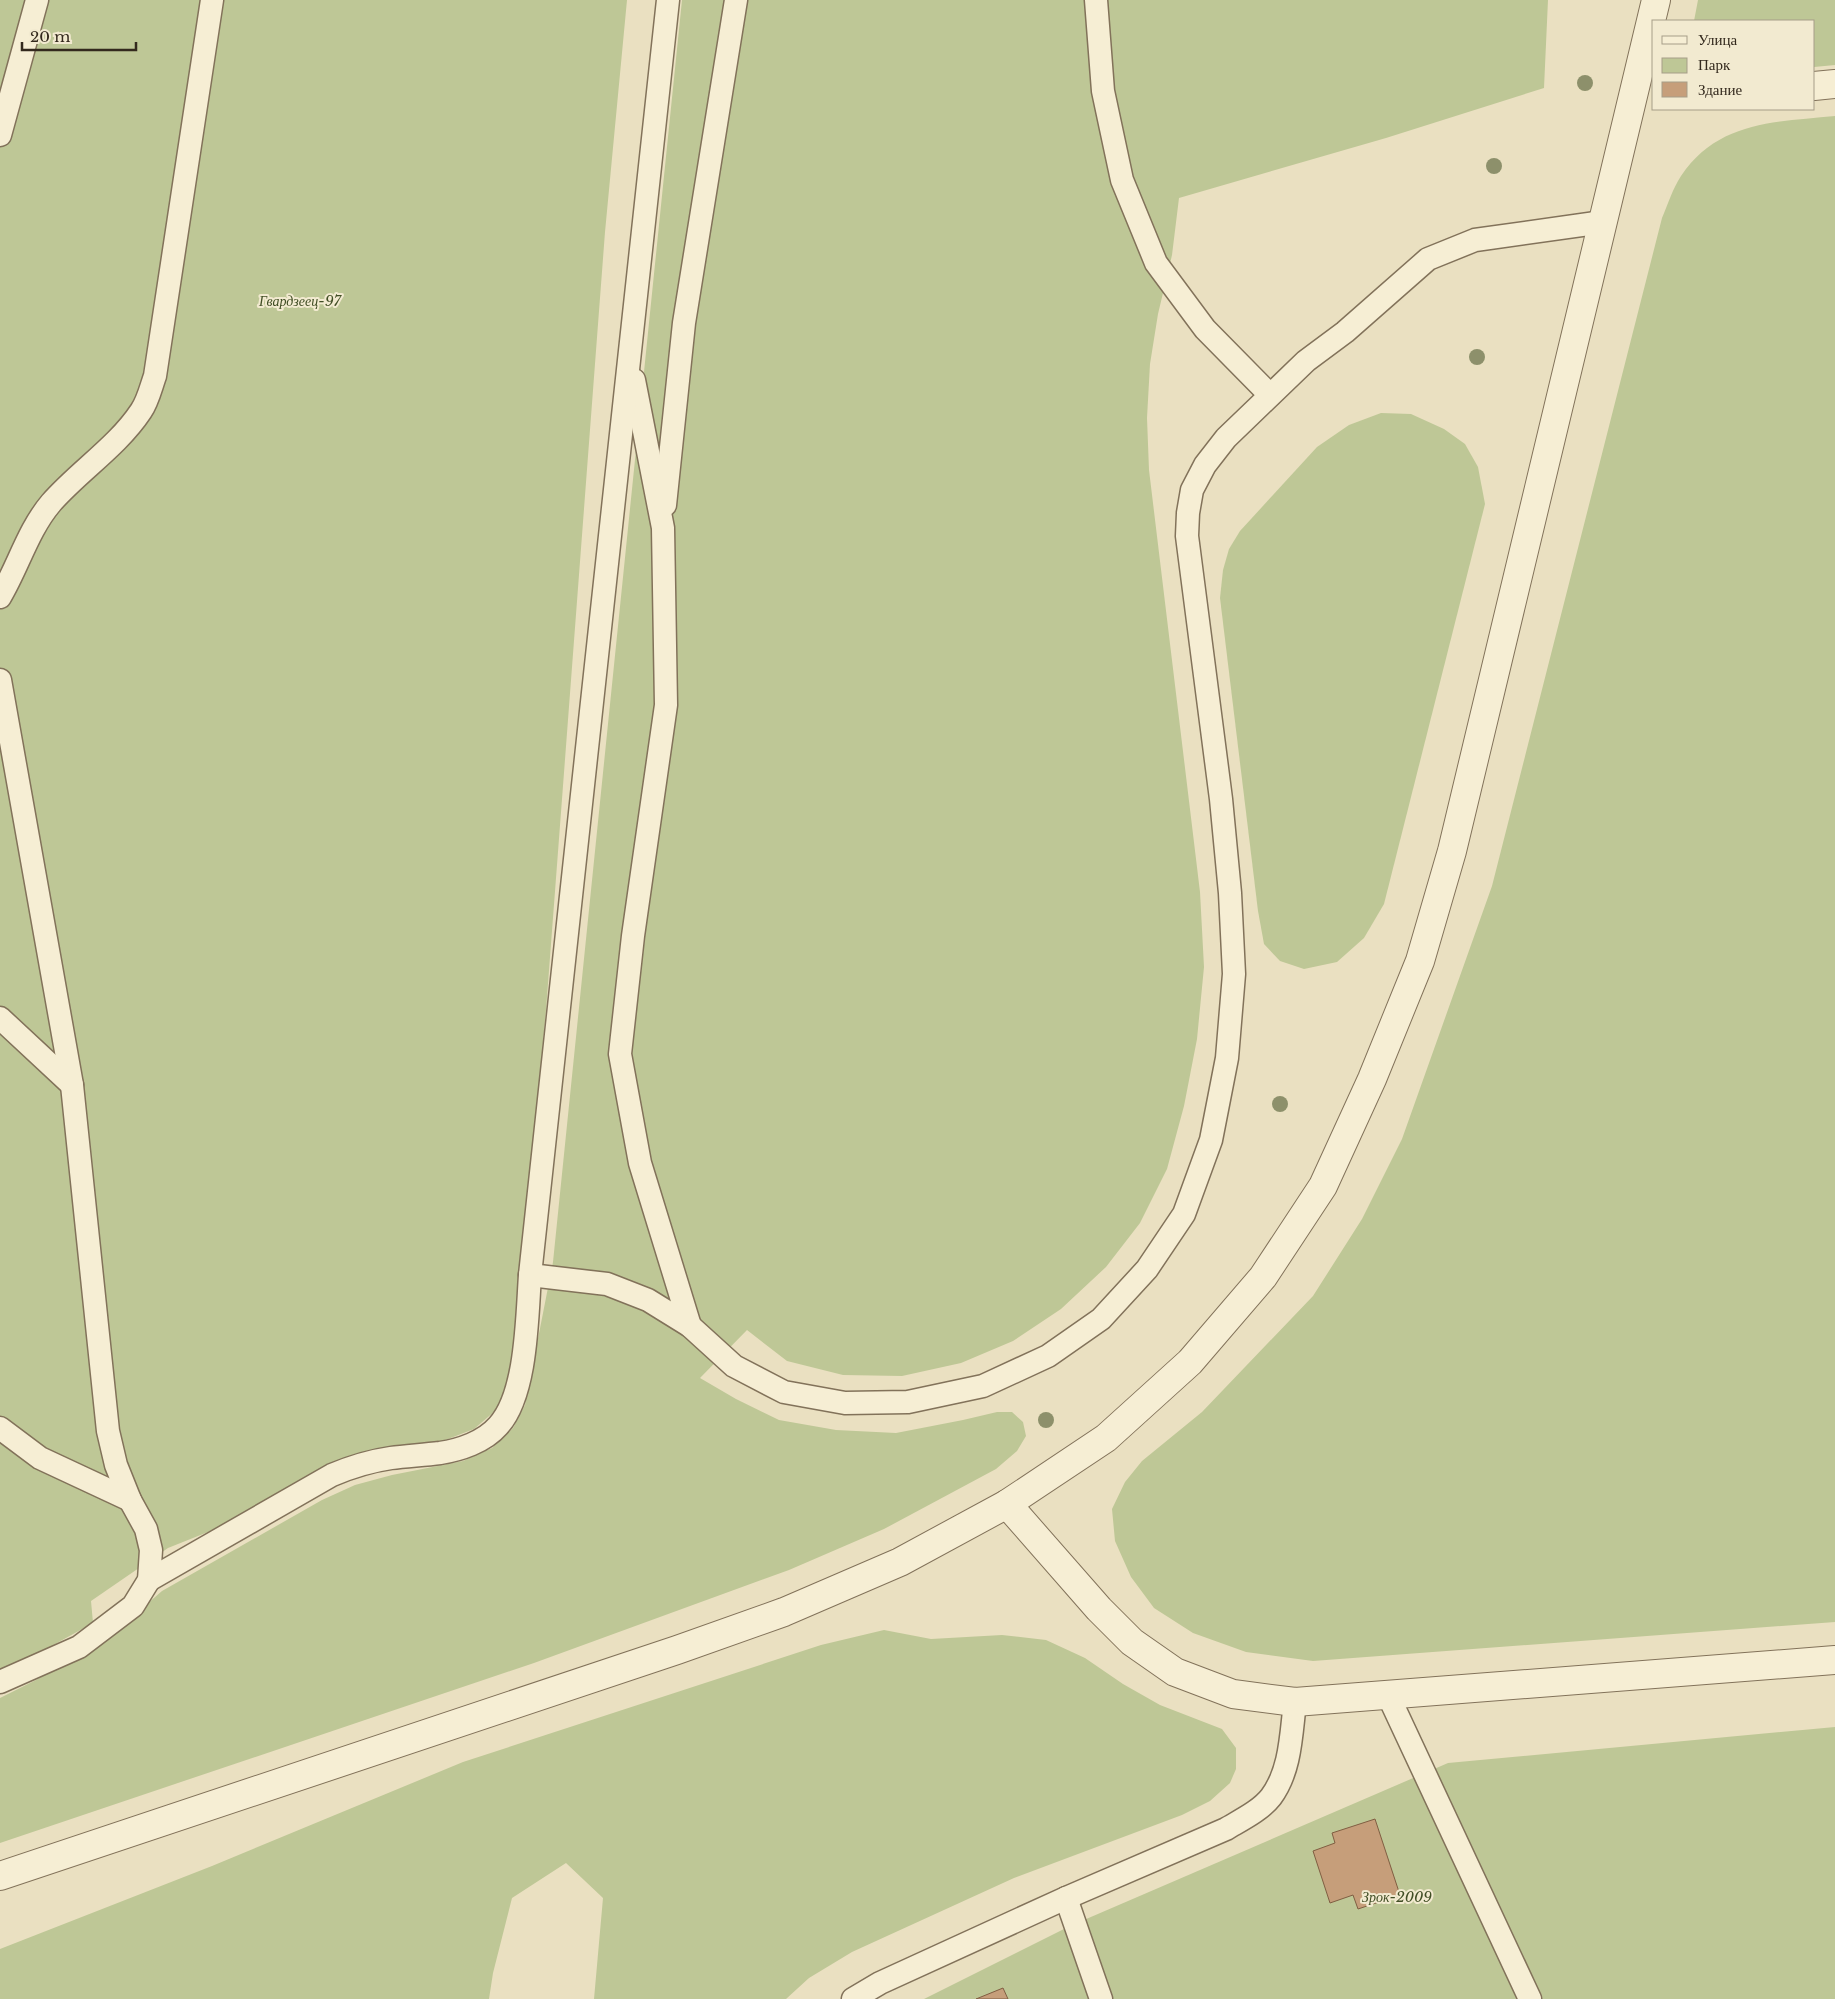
<svg xmlns="http://www.w3.org/2000/svg" width="1835" height="1999" font-family="'Libre Baskerville',serif">
<style>
.green{fill:#bec796}
.building{fill:#c69e7a;stroke:#805e42}
.lines{fill:none;stroke-linecap:round;stroke-linejoin:round}
.service-casing{stroke:#82725a;stroke-width:25}
.minor-casing{stroke:#82725a;stroke-width:30}
.tertiary-casing{stroke:#82725a;stroke-width:30}
.service{stroke:#f6eed4;stroke-width:22}
.minor{stroke:#f6eed4;stroke-width:28}
.tertiary{stroke:#f6eed4;stroke-width:28}
.tree{fill:#8d906b}
.labels{text-anchor:middle;stroke-width:4;stroke-linejoin:round;paint-order:stroke}
.park-label{font-size:14px;font-style:italic;fill:#414e25;stroke:#f2ead0}
</style>
<rect width="100%" height="100%" fill="#eae0c1"/>
<g class="green">
<path d="M0,0H627L605,232L546,1010L514,1350L507,1386L495,1411L474,1429L258,1512L168,1548L91,1601L93,1623L37,1654L0,1670Z"/>
<path d="M682,0H1548L1544,88L1386,138L1179,198L1172,255L1158,314L1150,364L1147,418L1149,470L1200,892L1204,967L1197,1039L1184,1106L1167,1169L1140,1223L1106,1267L1061,1309L1013,1341L961,1363L902,1376L843,1375L787,1361L747,1330L700,1378L736,1399L779,1420L836,1430L896,1433L963,1420L997,1412H1012L1023,1422L1026,1436L1017,1451L996,1469L884,1529L789,1570L534,1663L0,1843V1698L36,1680L108,1638L162,1591L322,1500L355,1485L392,1475L463,1461L492,1448L513,1428L525,1405L553,1262Z"/>
<path d="M1698,0H1835V65L1814,67V21H1694Z"/>
<path d="M1835,116V1622L1313,1661L1246,1652L1193,1633L1154,1608L1131,1577L1115,1541L1112,1509L1125,1482L1142,1461L1202,1412L1313,1296L1362,1219L1402,1139L1492,886L1662,218C1668,204 1673,188 1681,176C1718,121 1776,122 1835,116Z"/>
<path d="M1381,413L1411,414L1444,429L1465,444L1478,467L1485,504L1384,904L1364,938L1337,962L1304,969L1280,961L1264,944L1258,911L1220,598L1223,570L1229,549L1240,531L1317,447L1349,425Z"/>
<path d="M884,1630L931,1639L1002,1635L1046,1640L1085,1658L1123,1684L1160,1705L1222,1729L1236,1748V1769L1230,1783L1210,1801L1182,1815L1014,1878L852,1952L809,1978L786,1999H594L603,1898L566,1863L512,1898L493,1973L489,1999H0V1949L212,1866L463,1762L821,1645Z"/>
<path d="M1835,1727V1999H924L1070,1926L1448,1763Z"/>
</g>
<g class="building">
<path d="M1375,1819L1400,1895L1358,1909L1353,1895L1330,1903L1313,1851L1335,1843L1332,1833Z"/>
<path d="M1003,1988L1008,1999H976Z"/>
</g>
<g class="lines">
<defs>
<g id="service">
<path d="M1096,0L1103,91L1122,180L1156,263L1205,329L1270,395"/>
<path d="M0,135L37,0"/>
<path d="M634,380L663,528L666,705L633,936L620,1054L640,1163L690,1326"/>
<path d="M665,505L684,323L736,0"/>
<path d="M0,597C18,567 28,530 51,503C79,471 117,447 141,411C148,401 151,387 155,376L212,0"/>
<path d="M0,680L72,1085L108,1431L116,1465L130,1500L146,1529L151,1550L149,1580L133,1606L79,1647L0,1682"/>
<path d="M0,1018L72,1085"/>
<path d="M530,1275L607,1284L648,1300L690,1326L734,1366L784,1392L845,1403L908,1402L983,1386L1048,1356L1101,1319L1147,1269L1184,1214L1211,1140L1227,1058L1234,974L1230,893L1221,799L1187,536L1188,513L1192,490L1205,465L1226,438L1306,361L1345,332L1428,259L1475,240L1603,222"/>
<path d="M0,1428L40,1458L130,1500"/>
<path d="M149,1580L332,1475C351,1467 370,1461 391,1458C407,1456 424,1455 440,1453C460,1450 484,1442 498,1426C527,1395 527,1317 530,1275L668,0"/>
<path d="M1388,1695L1530,1999"/>
<path d="M1066,1898L1101,1999"/>
<path d="M853,1999L880,1983L1066,1898L1226,1829C1241,1820 1260,1811 1271,1797C1291,1770 1291,1734 1295,1702"/>
</g>
<path id="minor" d="M1007,1504L1099,1609L1132,1642L1175,1672L1233,1694L1295,1702L1835,1660"/>
<g id="tertiary">
<path d="M1814,86L1835,84"/>
<path d="M0,1876L677,1650L784,1612L900,1562L1007,1504L1106,1438L1190,1362L1263,1277L1323,1186L1372,1079L1420,961L1452,851L1656,0"/>
</g>
</defs>
<use href="#service" class="service-casing"/>
<use href="#minor" class="minor-casing"/>
<use href="#tertiary" class="tertiary-casing"/>
<use href="#service" class="service"/>
<use href="#minor" class="minor"/>
<use href="#tertiary" class="tertiary"/>
</g>
<g class="tree">
<circle cx="1585" cy="83" r="8"/>
<circle cx="1494" cy="166" r="8"/>
<circle cx="1477" cy="357" r="8"/>
<circle cx="1280" cy="1104" r="8"/>
<circle cx="1046" cy="1420" r="8"/>
</g>
<g class="labels">
<g class="park-label">
<text x="300" y="306">Гвардзеец-97</text>
<text x="1397" y="1902">Зрок-2009</text>
</g>
</g>
<rect x="1652" y="20" width="162" height="90" fill="#f2ead0" stroke="#a69d88"/>
<rect x="1662" y="36" width="25" height="8" fill="#f6eed4" stroke="#a69d88"/>
<text x="1698" y="45" font-size="15" fill="#33291d">Улица</text>
<rect x="1662" y="58" width="25" height="15" fill="#bec796" stroke="#a69d88"/>
<text x="1698" y="70" font-size="15" fill="#33291d">Парк</text>
<rect x="1662" y="82" width="25" height="15" fill="#c69e7a" stroke="#a69d88"/>
<text x="1698" y="95" font-size="15" fill="#33291d">Здание</text>
<path d="M22 42v8h114v-8" fill="none" stroke="#33291d" stroke-width="2.5"/>
<text x="30" y="42" font-size="15" fill="#33291d" stroke="#f2ead0" stroke-width="4" paint-order="stroke">20 m</text>
</svg>
